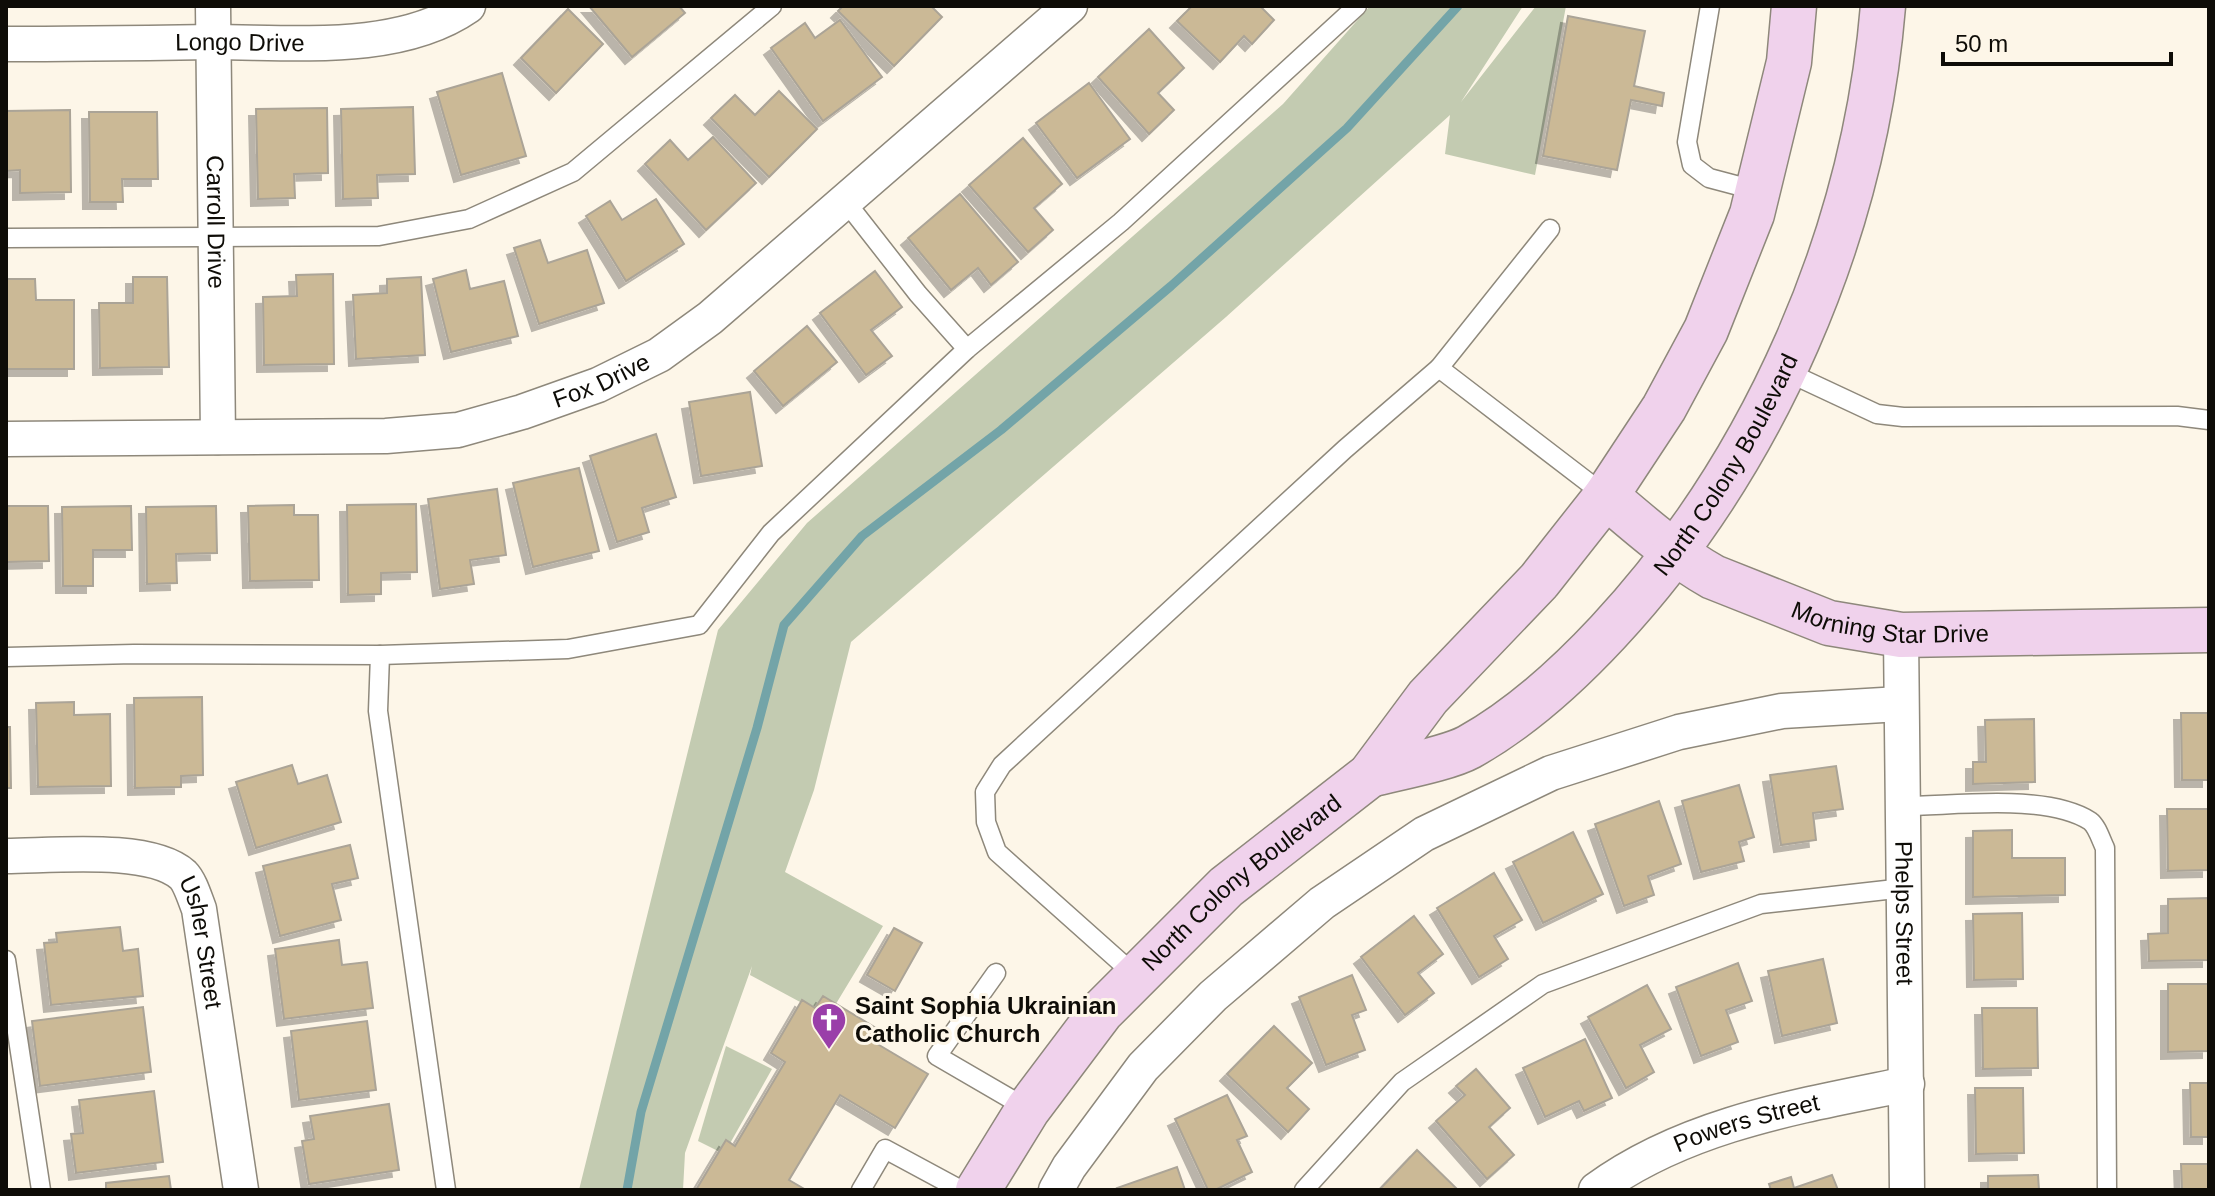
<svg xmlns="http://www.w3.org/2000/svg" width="2215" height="1196" font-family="Arial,sans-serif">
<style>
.green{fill:#c3cbb1}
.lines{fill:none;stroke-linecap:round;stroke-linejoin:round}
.stream{stroke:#73a4a8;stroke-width:9}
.building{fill:#cbb996;stroke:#aba497;stroke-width:2;filter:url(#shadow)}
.lane-casing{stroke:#8e887b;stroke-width:21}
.street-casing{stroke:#8e887b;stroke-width:37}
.secondary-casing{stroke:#8e887b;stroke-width:47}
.lane{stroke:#fff;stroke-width:18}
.street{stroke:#fff;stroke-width:34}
.secondary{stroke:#f0d2ec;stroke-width:44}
.labels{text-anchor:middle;stroke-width:6;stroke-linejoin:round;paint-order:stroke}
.street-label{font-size:24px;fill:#0e0c07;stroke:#fdf6e8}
.poi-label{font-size:24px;font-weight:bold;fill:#0e0c07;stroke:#fdf6e8;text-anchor:start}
</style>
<defs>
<filter id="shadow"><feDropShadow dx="-7" dy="7" stdDeviation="0" flood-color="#0004"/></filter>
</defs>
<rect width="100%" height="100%" fill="#fdf6e8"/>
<g class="green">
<path d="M1370,6H1523L1461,102L1536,6H1566L1535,175L1445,154L1450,115L1226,317L851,642L814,790L785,872L883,926L828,1017L750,975L752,966L685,1153L683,1190H579L718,630L807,523L1283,104Z"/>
<path d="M726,1046L772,1069L724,1154L698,1141Z"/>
</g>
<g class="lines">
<path class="stream" d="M627,1190L641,1112L757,728L784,625L862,536L1001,430L1171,286L1347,128L1458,6"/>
</g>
<g class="building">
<path d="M589,6H679L685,13L632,57Z"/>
<path d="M843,6H931L942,17L894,66L838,11Z"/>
<path d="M1192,6H1260L1274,20L1252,44L1244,36L1220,62L1177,21Z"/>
<path d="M568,9L603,44L556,93L521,58Z"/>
<path d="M1568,16L1645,31L1634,86L1664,93L1662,106L1631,100L1617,170L1543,156Z"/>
<path d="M840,20L882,77L823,121L771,48L805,23L815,38Z"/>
<path d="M1149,29L1184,68L1158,93L1174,110L1149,134L1098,77Z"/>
<path d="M502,73L526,156L461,175L437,92Z"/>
<path d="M1089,83L1130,139L1077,178L1036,123Z"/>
<path d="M779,91L817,129L769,177L711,118L735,95L755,115Z"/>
<path d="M413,107L415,174L377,175L378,198L343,199L341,109Z"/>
<path d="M327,108L328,173L294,174L295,198L258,199L256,109Z"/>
<path d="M70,110L71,192L20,193V170L6,171V111Z"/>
<path d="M89,112H157L158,179H122L123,202H90Z"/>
<path d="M713,137L756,183L706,230L645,164L670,140L688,160Z"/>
<path d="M1023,138L1062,184L1034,208L1053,230L1028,252L969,185Z"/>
<path d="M960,194L1018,262L991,285L978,268L951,290L908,238Z"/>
<path d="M656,199L684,244L626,281L586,216L610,201L622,220Z"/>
<path d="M540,240L548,263L587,250L604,303L539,324L514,248Z"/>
<path d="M466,270L470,289L504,281L518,336L451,352L433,279Z"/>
<path d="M875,271L902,307L871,330L892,356L866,375L820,313Z"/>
<path d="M333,274L334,364L264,365L263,297L297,296L296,275Z"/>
<path d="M133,277H167L169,367L100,368L99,303H133Z"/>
<path d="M421,277L425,355L356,359L353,295L387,293V279Z"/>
<path d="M6,279H35L36,300H74V369H6Z"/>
<path d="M807,326L837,362L783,406L754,371Z"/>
<path d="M750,392L762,466L701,476L689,402Z"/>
<path d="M656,434L676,497L642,508L649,532L617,542L590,456Z"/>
<path d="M579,468L599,551L533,567L513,483Z"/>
<path d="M497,489L506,555L470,560L474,584L440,589L428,499Z"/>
<path d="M416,504L417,572L381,573V594L348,595L347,505Z"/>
<path d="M294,505V515H318L319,580L250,581L248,506Z"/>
<path d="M6,506H48L49,561L7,562L6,583Z"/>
<path d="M131,506L132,550H93V586H63L62,507Z"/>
<path d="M216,506L217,553L176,554L177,583L147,584L146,507Z"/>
<path d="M202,697L203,775L181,776V787L135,788L134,698Z"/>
<path d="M74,702V715L110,714L111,786L38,787L36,703Z"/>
<path d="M2181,713H2209V780H2182Z"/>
<path d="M2034,719L2035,782L1973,784V762H1986L1985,720Z"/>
<path d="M6,727H10L11,788H6Z"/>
<path d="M292,765L298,784L327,775L341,822L256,848L236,782Z"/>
<path d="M1836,766L1843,809L1813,813L1816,840L1781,845L1770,775Z"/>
<path d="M1739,785L1754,837L1739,842L1744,861L1701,872L1682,801Z"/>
<path d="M1659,801L1681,864L1648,876L1654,895L1624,906L1595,824Z"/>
<path d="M2167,809H2209V870L2168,871Z"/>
<path d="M2012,830V858H2065V895L1973,897V831Z"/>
<path d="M1573,832L1603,894L1543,923L1513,862Z"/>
<path d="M350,845L358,878L332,884L341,920L280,936L263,866Z"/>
<path d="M1494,873L1522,920L1494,936L1508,959L1479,977L1437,908Z"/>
<path d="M2209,898V960L2149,961L2148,934L2168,933V899Z"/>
<path d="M2022,913L2023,979L1974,980L1973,914Z"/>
<path d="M1414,916L1443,954L1418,973L1434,993L1405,1015L1361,957Z"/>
<path d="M120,927L123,951L138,949L143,996L51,1005L44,943L57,942L56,933Z"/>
<path d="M894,928L922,943L895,991L867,975Z"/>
<path d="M339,940L342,965L367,962L373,1008L284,1019L275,949Z"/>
<path d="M1823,959L1837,1023L1782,1036L1768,971Z"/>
<path d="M1738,963L1752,1001L1726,1010L1738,1042L1701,1056L1676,987Z"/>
<path d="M1352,975L1366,1010L1352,1015L1365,1050L1326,1065L1299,997Z"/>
<path d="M2168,984H2209V1051L2168,1052Z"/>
<path d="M1647,985L1671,1029L1640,1045L1654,1072L1626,1088L1588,1017Z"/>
<path d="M823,996L876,1028L869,1039L928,1074L895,1128L840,1095L789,1180L806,1190H696L726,1140L735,1146L785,1062L771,1053L802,1000L815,1008Z"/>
<path d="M143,1007L151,1072L40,1086L32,1021Z"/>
<path d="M1982,1008H2037L2038,1068L1983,1069Z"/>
<path d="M367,1021L376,1090L299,1100L291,1031Z"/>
<path d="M1274,1026L1312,1063L1287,1088L1309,1109L1288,1132L1227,1074Z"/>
<path d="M1585,1039L1612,1098L1584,1111L1579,1101L1545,1117L1523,1068Z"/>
<path d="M1476,1069L1510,1108L1489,1127L1514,1155L1487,1179L1436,1121L1465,1095L1456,1086Z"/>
<path d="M2190,1083H2209V1137H2191Z"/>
<path d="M1975,1088H2023L2024,1153L1976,1154Z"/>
<path d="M154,1091L163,1162L76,1173L71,1134L83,1133L79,1100Z"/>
<path d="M1227,1095L1247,1136L1237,1140L1252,1172L1215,1190H1208L1175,1119Z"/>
<path d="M389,1104L399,1170L309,1184L302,1141L314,1139L310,1116Z"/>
<path d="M1417,1150L1458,1190H1379Z"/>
<path d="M2181,1164H2209V1190H2182Z"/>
<path d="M1177,1167L1185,1190H1118L1117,1188Z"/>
<path d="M1832,1175L1838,1190H1771L1769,1184L1791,1177L1794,1188Z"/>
<path d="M2038,1175L2039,1190H1988V1176Z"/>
<path d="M169,1176L171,1190H106V1183Z"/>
</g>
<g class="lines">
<defs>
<g id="lane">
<path d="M1710,6L1687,142L1692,165L1709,178L1758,191"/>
<path d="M846,202L918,294L967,349"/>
<path d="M6,238L379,236L469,219L573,172L772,6"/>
<path d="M1439,368L1550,229"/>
<path d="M1785,371L1877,414L1903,417L2177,416L2209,420"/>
<path d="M6,657L134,654L380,655"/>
<path d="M1903,806C1954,806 2046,793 2090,821C2097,826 2101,840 2105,848L2107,1190"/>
<path d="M6,960L41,1190"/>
<path d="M996,973L937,1056L1028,1109"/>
<path d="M1136,976L997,852L986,822L985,792L1002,765L1345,449L1439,368L1606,496"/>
<path d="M446,1190L378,711L380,655L568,649L699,625L771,533L967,349L1121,222L1357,6"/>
<path d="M861,1190L885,1149L961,1190"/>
<path d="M1304,1190L1402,1082L1543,984L1761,904L1904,888"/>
</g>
<g id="street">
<path id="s1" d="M213,6L218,437"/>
<path id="s2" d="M6,44C75,44 144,43 213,42C293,42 399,54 468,6"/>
<path id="s3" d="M6,439L386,436L458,430L522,412L598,385L659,355L710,318L1070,6"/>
<path id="s4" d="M1901,635L1907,1190"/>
<path id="s5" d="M6,856C50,856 150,845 183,875C190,882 195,899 199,909L241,1190"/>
<path d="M1056,1190L1069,1167L1143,1067L1213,996L1322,903L1424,834L1551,773L1679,732L1782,711L1900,704"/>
<path id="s6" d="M1596,1190C1686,1124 1800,1106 1907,1084"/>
</g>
<g id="secondary">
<path id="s7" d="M1606,496C1640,525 1674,555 1713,577L1829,623L1901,635L2209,630"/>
<path id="s8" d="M1370,775C1396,768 1447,759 1469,747C1521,718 1567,676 1608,632C1765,463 1864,235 1883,6"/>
<path id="s9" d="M978,1190L1028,1109L1101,1012L1226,887L1370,775L1428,697L1539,581L1606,496L1664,408L1706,330L1752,214L1789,62L1794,6"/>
</g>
</defs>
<use href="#lane" class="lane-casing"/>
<use href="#street" class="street-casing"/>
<use href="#secondary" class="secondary-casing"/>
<use href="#lane" class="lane"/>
<use href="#street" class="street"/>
<use href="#secondary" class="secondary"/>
</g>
<defs>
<symbol id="church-pin" viewBox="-11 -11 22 30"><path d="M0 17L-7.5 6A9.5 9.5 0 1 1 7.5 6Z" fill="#9a3fa9" stroke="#fdf6e8"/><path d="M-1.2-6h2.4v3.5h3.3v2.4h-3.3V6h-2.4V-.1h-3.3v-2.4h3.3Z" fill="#fff"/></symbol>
</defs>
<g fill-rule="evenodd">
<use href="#church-pin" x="809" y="1000" width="40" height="54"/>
</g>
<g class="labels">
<g class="street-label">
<text dy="8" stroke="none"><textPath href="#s2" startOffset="234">Longo Drive</textPath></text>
<text dy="8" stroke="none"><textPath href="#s1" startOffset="216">Carroll Drive</textPath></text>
<text dy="8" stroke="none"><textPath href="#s3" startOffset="604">Fox Drive</textPath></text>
<text dy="8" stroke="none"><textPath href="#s8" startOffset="490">North Colony Boulevard</textPath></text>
<text dy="8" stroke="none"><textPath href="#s7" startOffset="320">Morning Star Drive</textPath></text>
<text dy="8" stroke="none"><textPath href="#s9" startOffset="408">North Colony Boulevard</textPath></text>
<text dy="8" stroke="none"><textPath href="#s4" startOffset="278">Phelps Street</textPath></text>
<text dy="8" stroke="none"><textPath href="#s5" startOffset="252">Usher Street</textPath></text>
<text dy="8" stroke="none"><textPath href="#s6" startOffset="166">Powers Street</textPath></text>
</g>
<g class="poi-label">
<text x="855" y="1014">Saint Sophia Ukrainian<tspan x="855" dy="28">Catholic Church</tspan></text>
</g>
</g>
<rect width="2215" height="1196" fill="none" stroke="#0e0c07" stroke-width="16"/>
<path d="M1943 52v12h228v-12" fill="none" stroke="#0e0c07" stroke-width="4"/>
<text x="1955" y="52" font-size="24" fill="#0e0c07" stroke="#fdf6e8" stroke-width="6" paint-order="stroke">50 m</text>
</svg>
